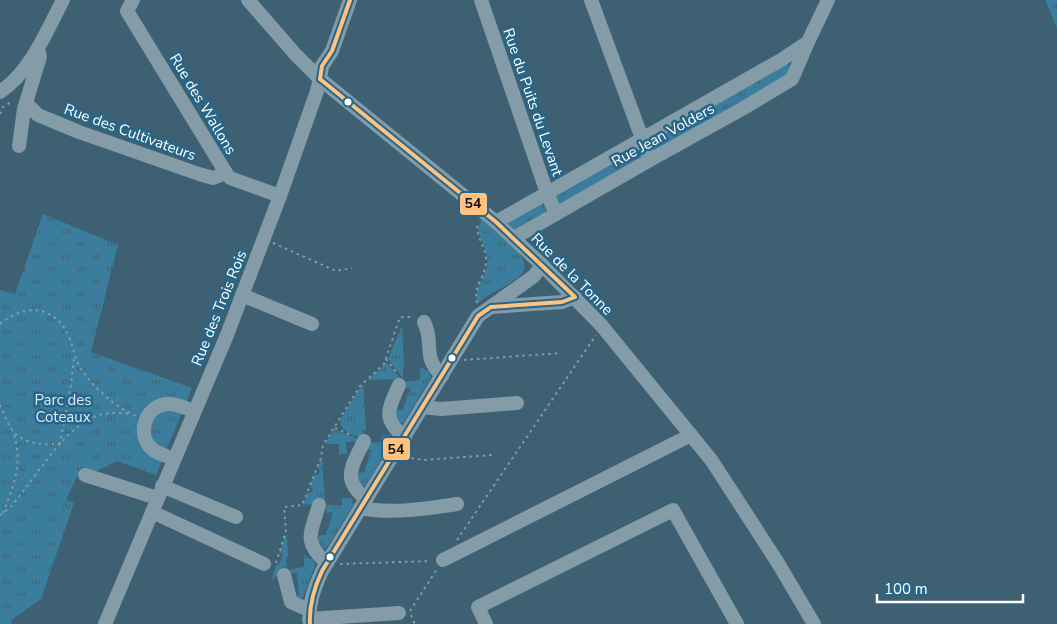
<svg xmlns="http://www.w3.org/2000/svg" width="1057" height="624" font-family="'Nunito Sans',sans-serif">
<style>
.grass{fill:url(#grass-tufts)}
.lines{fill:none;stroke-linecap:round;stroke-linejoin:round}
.path{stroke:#849ca7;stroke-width:2;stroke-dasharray:2.5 4;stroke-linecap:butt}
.minor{stroke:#849ca7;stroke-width:14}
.bus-1-casing{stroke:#276688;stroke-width:8}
.bus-1{stroke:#ffc280;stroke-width:4}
.bus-dot{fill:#fff;stroke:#276688;stroke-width:2}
.labels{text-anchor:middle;stroke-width:5;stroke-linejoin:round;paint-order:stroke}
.street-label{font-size:15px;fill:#fff;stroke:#276688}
.park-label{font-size:15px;fill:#d7ecf7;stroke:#276688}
.line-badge{stroke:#276688;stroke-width:2}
.pale-badge-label{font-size:14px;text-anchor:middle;font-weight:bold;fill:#111}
</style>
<defs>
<pattern id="grass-tufts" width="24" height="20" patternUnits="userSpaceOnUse" patternTransform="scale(1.25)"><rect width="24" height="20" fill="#3b7d9d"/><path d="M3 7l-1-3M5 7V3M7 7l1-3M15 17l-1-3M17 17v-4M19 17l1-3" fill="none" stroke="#446474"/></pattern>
</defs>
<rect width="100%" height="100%" fill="#3d6072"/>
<g class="grass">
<path d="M1045,0H1057V28Z"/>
<path d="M786,63L790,66L791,74L655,150L650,143L652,138Z"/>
<path d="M638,148L640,150L642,159L559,204L554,195Z"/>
<path d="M543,203L546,209L543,215L514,230L510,227L509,221Z"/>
<path d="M43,214L118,245L91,352L192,388L156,475L117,461L93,473L80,470L66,500L74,503L41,599L11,620L12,624H0V290L15,294Z"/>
<path d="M482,219L520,253L523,259L525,268C519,283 491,291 478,303C473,291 484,278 487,266C490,251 480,242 478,228Z"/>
<path d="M402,325L404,368H403V378L388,359Z"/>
<path d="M386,362L401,379L368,380L385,364Z"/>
<path d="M420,367L428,371L431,377L404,422L400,423L394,420L396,410H403L404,403L406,402L407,395L410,391V388H404V382L420,380Z"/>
<path d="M363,383L366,430L364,431L365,439C355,435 340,433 340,420Z"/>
<path d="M334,429L362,441L346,442L347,454H339V444H325Z"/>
<path d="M389,435L392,438L390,444L366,485L362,486L355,479L358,473L365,472L366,465L367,464L369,453H371V450H365L366,443L381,442V436Z"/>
<path d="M322,457L325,503L303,505L308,492L311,493L313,488L310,487L315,474L318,475L320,470L317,469Z"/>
<path d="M342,498H352L353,505L328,546L322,549H319L318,540L319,535H326V531H327L332,517V512L326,513L327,505H342Z"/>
<path d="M285,535L287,537L288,556L286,558L287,567H284L271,582L276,565H279L283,554L280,553Z"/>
<path d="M304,555L313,560L315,565L303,597L300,599L295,596L299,595L297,573L282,574L285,570L304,567Z"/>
</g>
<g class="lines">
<g class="path">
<path d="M0,114L3,107L13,101"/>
<path d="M273,243L336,271L352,268"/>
<path d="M477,303C472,288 486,276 486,261C487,247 474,236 478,222"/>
<path d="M0,324C25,303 55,305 69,337C74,348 74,358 81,369C94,388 115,407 136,416"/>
<path d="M386,359L397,373"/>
<path d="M464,360L561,353"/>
<path d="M0,405C4,413 7,423 12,430C23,444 44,446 60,443L71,385L74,357"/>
<path d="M335,428L353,436"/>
<path d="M405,457L423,460L492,455"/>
<path d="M3,513C15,483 23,463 13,431"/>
<path d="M0,515C9,510 17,499 24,490C44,465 65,429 96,416C107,412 119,413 130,414"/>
<path d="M457,540L596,335"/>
<path d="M276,563L286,531L284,507L302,505L321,458L323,445L360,386L384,364L400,317H414"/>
<path d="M340,564L431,561"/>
<path d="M410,611L437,569"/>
<path d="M411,615L415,624"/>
</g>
<g class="minor">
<path d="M133,0L127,11L226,173L230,178L280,196"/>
<path d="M248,0L296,55L320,79L496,222L542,265L602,326L712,461L778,563L814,624"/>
<path d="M481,0L547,193L556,214"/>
<path d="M591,0L650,160"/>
<path d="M0,92C31,71 46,32 63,0"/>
<path d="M26,103L38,115L79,132L199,174L213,178L226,173"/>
<path d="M19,146L24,109L40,57L38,48"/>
<path d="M496,222L781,60L808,42"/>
<path d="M514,238L650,160L742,109L792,79L808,42L828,0"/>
<path d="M242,295L312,324"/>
<path d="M491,307L562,302L575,297"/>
<path d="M424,322C435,343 421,356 442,376"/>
<path d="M399,385C389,408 381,419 405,437"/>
<path d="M422,407L441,409L517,403"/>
<path d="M364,441C353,465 340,479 366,499"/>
<path d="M174,459C167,456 158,454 152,449C136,434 145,406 167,404C176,403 185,408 194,411"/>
<path d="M85,475L157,498"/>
<path d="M162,486L236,517"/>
<path d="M319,505C311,533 302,542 327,563"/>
<path d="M360,508C392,514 425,509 457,504"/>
<path d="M152,512L264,564"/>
<path d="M443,560L691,435"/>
<path d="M284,575L291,602L309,610"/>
<path d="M309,619L399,613"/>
<path d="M105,624L227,335L280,196L317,91L320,79L322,66L332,51L350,0"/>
<path d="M310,624C308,604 314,589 322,571L478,316L534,276L542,265"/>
<path d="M486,624L478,607L673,510L737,624"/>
</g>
<defs>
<g id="bus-1">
<path d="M320,79L322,66L332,51L350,0"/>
<path d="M310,624C309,605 314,588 322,571L478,316L491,307L562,302L575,297L496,222L320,79"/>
</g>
</defs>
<use href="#bus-1" class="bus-1-casing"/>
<use href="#bus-1" class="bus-1"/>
</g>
<g class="bus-dot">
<circle cx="348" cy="102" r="4.5"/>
<circle cx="452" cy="358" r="4.5"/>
<circle cx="330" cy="557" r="4.5"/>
</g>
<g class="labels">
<g class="street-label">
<text transform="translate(533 102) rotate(71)" y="5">Rue du Puits du Levant</text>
<text transform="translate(203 104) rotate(59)" y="5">Rue des Wallons</text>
<text transform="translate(130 132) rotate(20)" y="5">Rue des Cultivateurs</text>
<text transform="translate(663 135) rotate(-29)" y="5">Rue Jean Volders</text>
<text transform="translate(572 274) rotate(45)" y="5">Rue de la Tonne</text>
<text transform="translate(219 308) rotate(-68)" y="5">Rue des Trois Rois</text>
</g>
<g class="park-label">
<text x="63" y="405">Parc des<tspan x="63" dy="17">Coteaux</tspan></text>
</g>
</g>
<g class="line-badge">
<rect x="459" y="192" width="29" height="24" rx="5" fill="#ffc280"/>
<rect x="382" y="437" width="29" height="24" rx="5" fill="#ffc280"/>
</g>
<g class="pale-badge-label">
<text x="473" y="208">54</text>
<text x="396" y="454">54</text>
</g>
<path d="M877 594v8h146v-8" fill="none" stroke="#ffffff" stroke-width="2.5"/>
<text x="884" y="594" font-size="15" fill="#ffffff" stroke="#276688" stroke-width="4" paint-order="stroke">100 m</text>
</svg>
